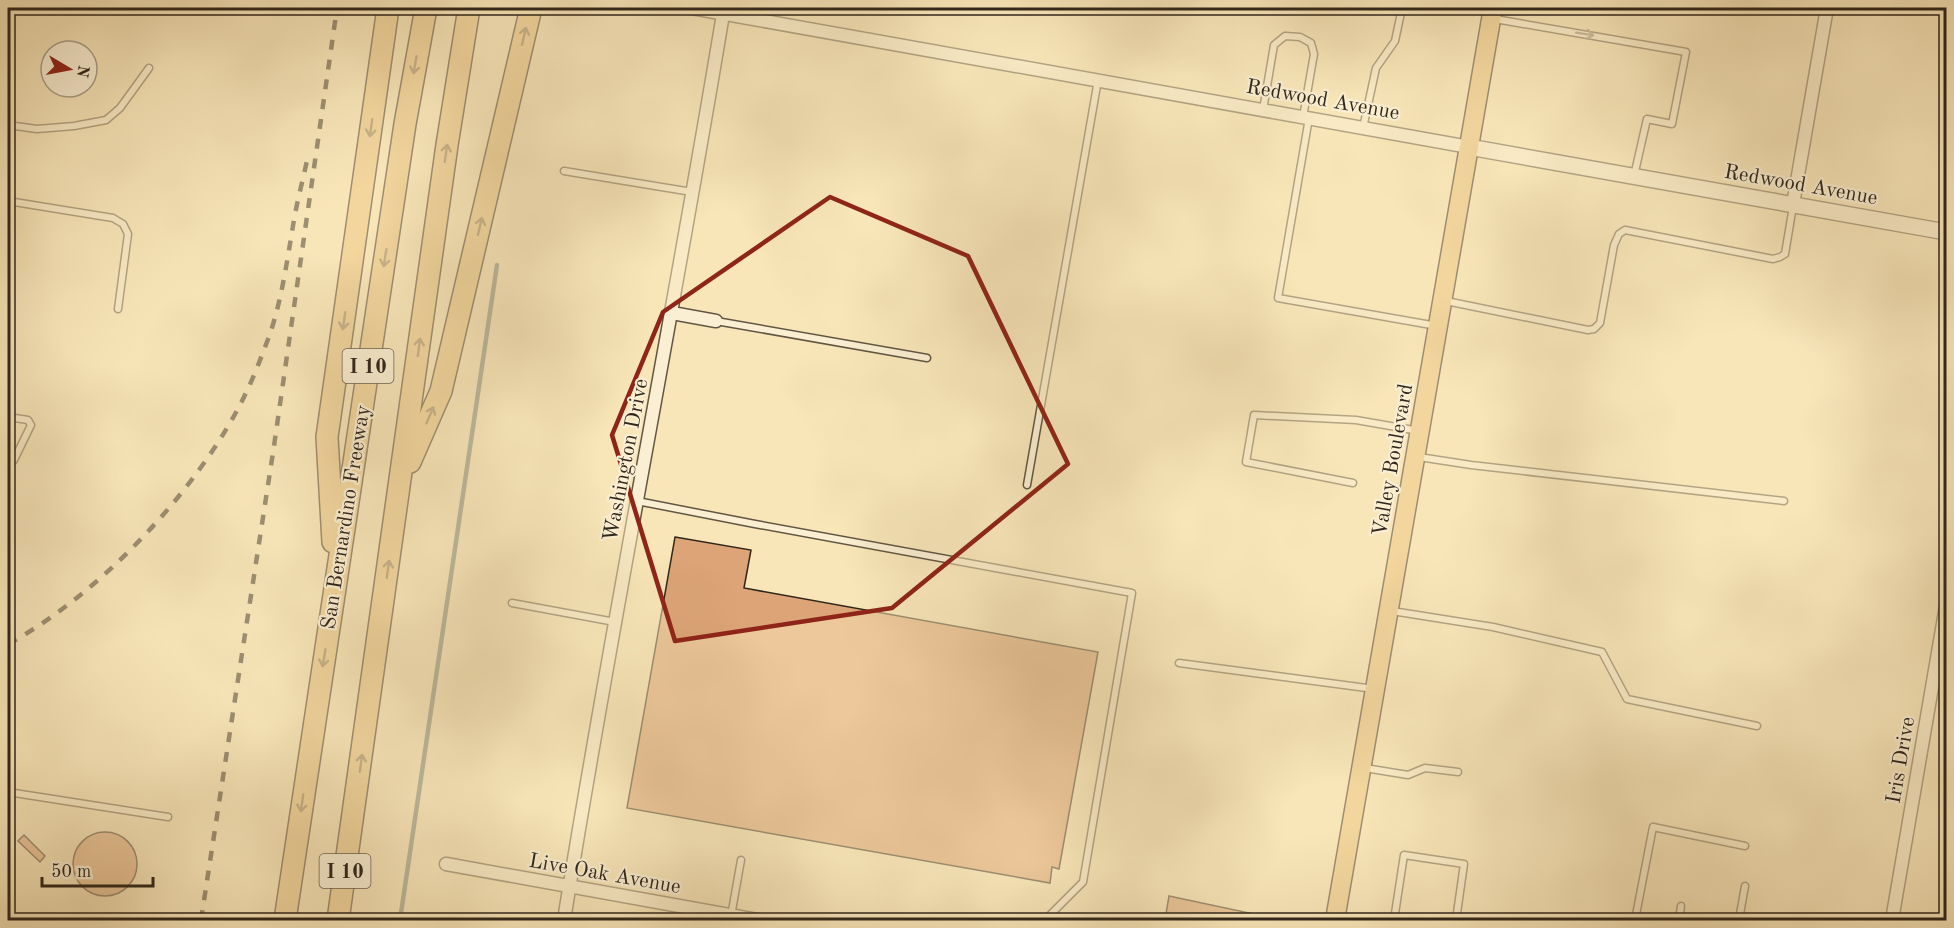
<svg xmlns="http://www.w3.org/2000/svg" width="1954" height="928" font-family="'Old Standard TT',serif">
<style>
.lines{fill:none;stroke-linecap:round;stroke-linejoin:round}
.stream{stroke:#728177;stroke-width:4.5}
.building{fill:#dda577;stroke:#30261b;stroke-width:1.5}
.service-casing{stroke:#625642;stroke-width:9}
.minor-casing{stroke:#625642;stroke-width:15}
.tertiary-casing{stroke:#625642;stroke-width:18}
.primary-casing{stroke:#30261b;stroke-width:21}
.motorway-casing{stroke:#30261b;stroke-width:24}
.service{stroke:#faefd2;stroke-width:6}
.minor{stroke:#faefd2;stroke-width:12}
.tertiary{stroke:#faefd2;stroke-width:15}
.primary{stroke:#ecc37c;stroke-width:18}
.motorway{stroke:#ecc37c;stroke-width:21}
.rail{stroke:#30261b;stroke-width:4.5;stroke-dasharray:10 10;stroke-linecap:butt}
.oneway{stroke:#958a76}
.oneway2{stroke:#8e744c}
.marked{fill:none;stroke:#8f2418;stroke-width:4.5;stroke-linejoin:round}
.labels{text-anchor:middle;stroke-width:4.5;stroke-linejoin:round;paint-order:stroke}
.shield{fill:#faefd2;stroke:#6d6252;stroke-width:1.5}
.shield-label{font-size:20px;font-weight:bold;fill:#30261b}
.street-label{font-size:21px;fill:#30261b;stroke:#faefd2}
</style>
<rect width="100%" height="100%" fill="#f8e6b9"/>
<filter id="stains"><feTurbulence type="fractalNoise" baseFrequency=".00333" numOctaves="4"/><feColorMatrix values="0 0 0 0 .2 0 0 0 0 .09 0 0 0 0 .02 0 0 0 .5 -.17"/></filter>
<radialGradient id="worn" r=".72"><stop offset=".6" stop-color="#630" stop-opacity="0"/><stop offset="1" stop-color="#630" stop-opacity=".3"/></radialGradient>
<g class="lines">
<path class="stream" d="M400,920L497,265"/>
</g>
<g class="building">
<path d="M675,537L751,550L744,588L1098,652L1059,869L1052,867L1050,883L627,808Z"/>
<circle cx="105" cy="864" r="32"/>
<path d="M24,835L45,856L40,862L18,841Z"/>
<path d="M1169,896L1254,914L1253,920H1165Z"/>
</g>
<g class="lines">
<defs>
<g id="service">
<path d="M1495,19L1686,52L1672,124L1647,119L1634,176"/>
<path d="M1263,110L1274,45L1285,36L1300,37L1311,43L1314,54L1303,117"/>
<path d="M1309,118L1278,298L1437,326"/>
<path d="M8,125L37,129L74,126L106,120L120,108L149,68"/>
<path d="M1363,128L1376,68L1395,41L1402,8"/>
<path d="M564,171L692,192"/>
<path d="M8,201L113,218L123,224L128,234L118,309"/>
<path d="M1446,301L1588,330L1594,329L1600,323L1614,245L1619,234L1625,230L1773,259L1780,257L1785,254L1793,206"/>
<path d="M716,321L927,358"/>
<path d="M8,417L28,420L31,425L14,460L10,464L8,465"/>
<path d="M1419,457L1471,465L1784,501"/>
<path d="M1353,483L1246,462L1254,415L1356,420L1419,431"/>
<path d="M1027,485L1098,80"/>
<path d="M637,501L755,524L1132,593L1083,882L1048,917V920"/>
<path d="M512,603L615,622"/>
<path d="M1392,611L1493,627L1602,652L1627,699L1757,726"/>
<path d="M1179,663L1374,689"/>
<path d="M1365,768L1408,775L1425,768L1458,772"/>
<path d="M8,792L168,817"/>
<path d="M731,916L741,860"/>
<path d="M1394,920L1404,855L1464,864L1456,920"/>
<path d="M1635,920L1653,827L1745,846"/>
<path d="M1679,920L1681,906"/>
<path d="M1739,920L1745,886"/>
</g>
<g id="minor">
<path d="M692,8L1469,147"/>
<path d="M1793,204L1827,8"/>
<path d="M672,313L716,321"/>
<path d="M446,864L757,920"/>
<path d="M564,920C613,615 674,312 724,8"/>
<path d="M1892,920L1946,606"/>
</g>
<path id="tertiary" d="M1469,147L1946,232"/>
<path id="primary" d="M1335,920L1493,8"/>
<g id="motorway">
<path d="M410,462L441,391L531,8"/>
<path d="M333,542L327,437L388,8"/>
<path d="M285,920L405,124L426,8"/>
<path d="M338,920L447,145L469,8"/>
</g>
</defs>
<use href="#service" class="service-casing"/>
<use href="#minor" class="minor-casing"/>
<use href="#tertiary" class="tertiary-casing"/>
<use href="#primary" class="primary-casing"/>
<use href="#motorway" class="motorway-casing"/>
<use href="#service" class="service"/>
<use href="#minor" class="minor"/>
<use href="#tertiary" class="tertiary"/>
<use href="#primary" class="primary"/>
<use href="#motorway" class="motorway"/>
<g class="rail">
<path d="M8,644C99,595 198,490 244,397C254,377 262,355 270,334C283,295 288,254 295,214C299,194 304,175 308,156"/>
<path d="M201,920L274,446L337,8"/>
</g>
</g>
<defs><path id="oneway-shaft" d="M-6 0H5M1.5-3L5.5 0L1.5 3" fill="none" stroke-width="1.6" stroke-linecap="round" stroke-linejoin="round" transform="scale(1.5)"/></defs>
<use class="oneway" href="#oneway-shaft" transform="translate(1585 34) rotate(9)"/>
<g class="oneway2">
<use href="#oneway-shaft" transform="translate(524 36) rotate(-77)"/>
<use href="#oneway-shaft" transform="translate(415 65) rotate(100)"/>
<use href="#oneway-shaft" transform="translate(371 128) rotate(98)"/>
<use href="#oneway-shaft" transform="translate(446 153) rotate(-82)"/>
<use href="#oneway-shaft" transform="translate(480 226) rotate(-77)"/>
<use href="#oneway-shaft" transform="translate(385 258) rotate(99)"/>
<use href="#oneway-shaft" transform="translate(344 321) rotate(98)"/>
<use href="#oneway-shaft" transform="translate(419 347) rotate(-82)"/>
<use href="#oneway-shaft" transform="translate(430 415) rotate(-67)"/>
<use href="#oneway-shaft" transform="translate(388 569) rotate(-82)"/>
<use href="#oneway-shaft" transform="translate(324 658) rotate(99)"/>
<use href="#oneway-shaft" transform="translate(361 763) rotate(-82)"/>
<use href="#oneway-shaft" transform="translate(302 803) rotate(98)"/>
</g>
<path d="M0 0H1954V928H0ZM830,197L968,256L1068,464L892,608L675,641L612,435L663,312Z" fill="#f8e6b9" fill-opacity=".55" fill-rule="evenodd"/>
<path class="marked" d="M830,197L968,256L1068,464L892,608L675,641L612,435L663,312Z"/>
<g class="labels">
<g class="shield">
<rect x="342.5" y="349" width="51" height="34" rx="4.5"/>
<rect x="319.5" y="854" width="51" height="34" rx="4.5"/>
</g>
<g class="shield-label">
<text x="368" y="373">I 10</text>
<text x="345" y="878">I 10</text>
</g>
<g class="street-label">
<text transform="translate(1323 99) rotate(10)" y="7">Redwood Avenue</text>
<text transform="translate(1801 184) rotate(10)" y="7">Redwood Avenue</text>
<text transform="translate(625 460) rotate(-79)" y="7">Washington Drive</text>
<text transform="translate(1392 460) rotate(-80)" y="7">Valley Boulevard</text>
<text transform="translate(345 517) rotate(-81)" y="7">San Bernardino Freeway</text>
<text transform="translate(1900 760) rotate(-80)" y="7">Iris Drive</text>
<text transform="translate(605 873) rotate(10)" y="7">Live Oak Avenue</text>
</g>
</g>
<rect width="1954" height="928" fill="none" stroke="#f8e6b9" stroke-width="30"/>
<rect x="9" y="9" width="1936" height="910" fill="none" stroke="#30261b" stroke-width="3"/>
<rect x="15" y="15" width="1924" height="898" fill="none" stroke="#30261b" stroke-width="1.5"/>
<g transform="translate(69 69) rotate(100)"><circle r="28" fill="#faefd2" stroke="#a99f89" stroke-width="1.5"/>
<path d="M0-4.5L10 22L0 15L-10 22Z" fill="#8f2418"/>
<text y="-9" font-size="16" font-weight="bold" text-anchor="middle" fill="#30261b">N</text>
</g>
<path d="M42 877v9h111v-9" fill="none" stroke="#30261b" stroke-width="3"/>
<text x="51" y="877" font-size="18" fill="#30261b" stroke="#faefd2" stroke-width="4.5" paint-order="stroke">50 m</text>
<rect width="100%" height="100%" filter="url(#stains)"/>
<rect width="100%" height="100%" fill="url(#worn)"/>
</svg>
